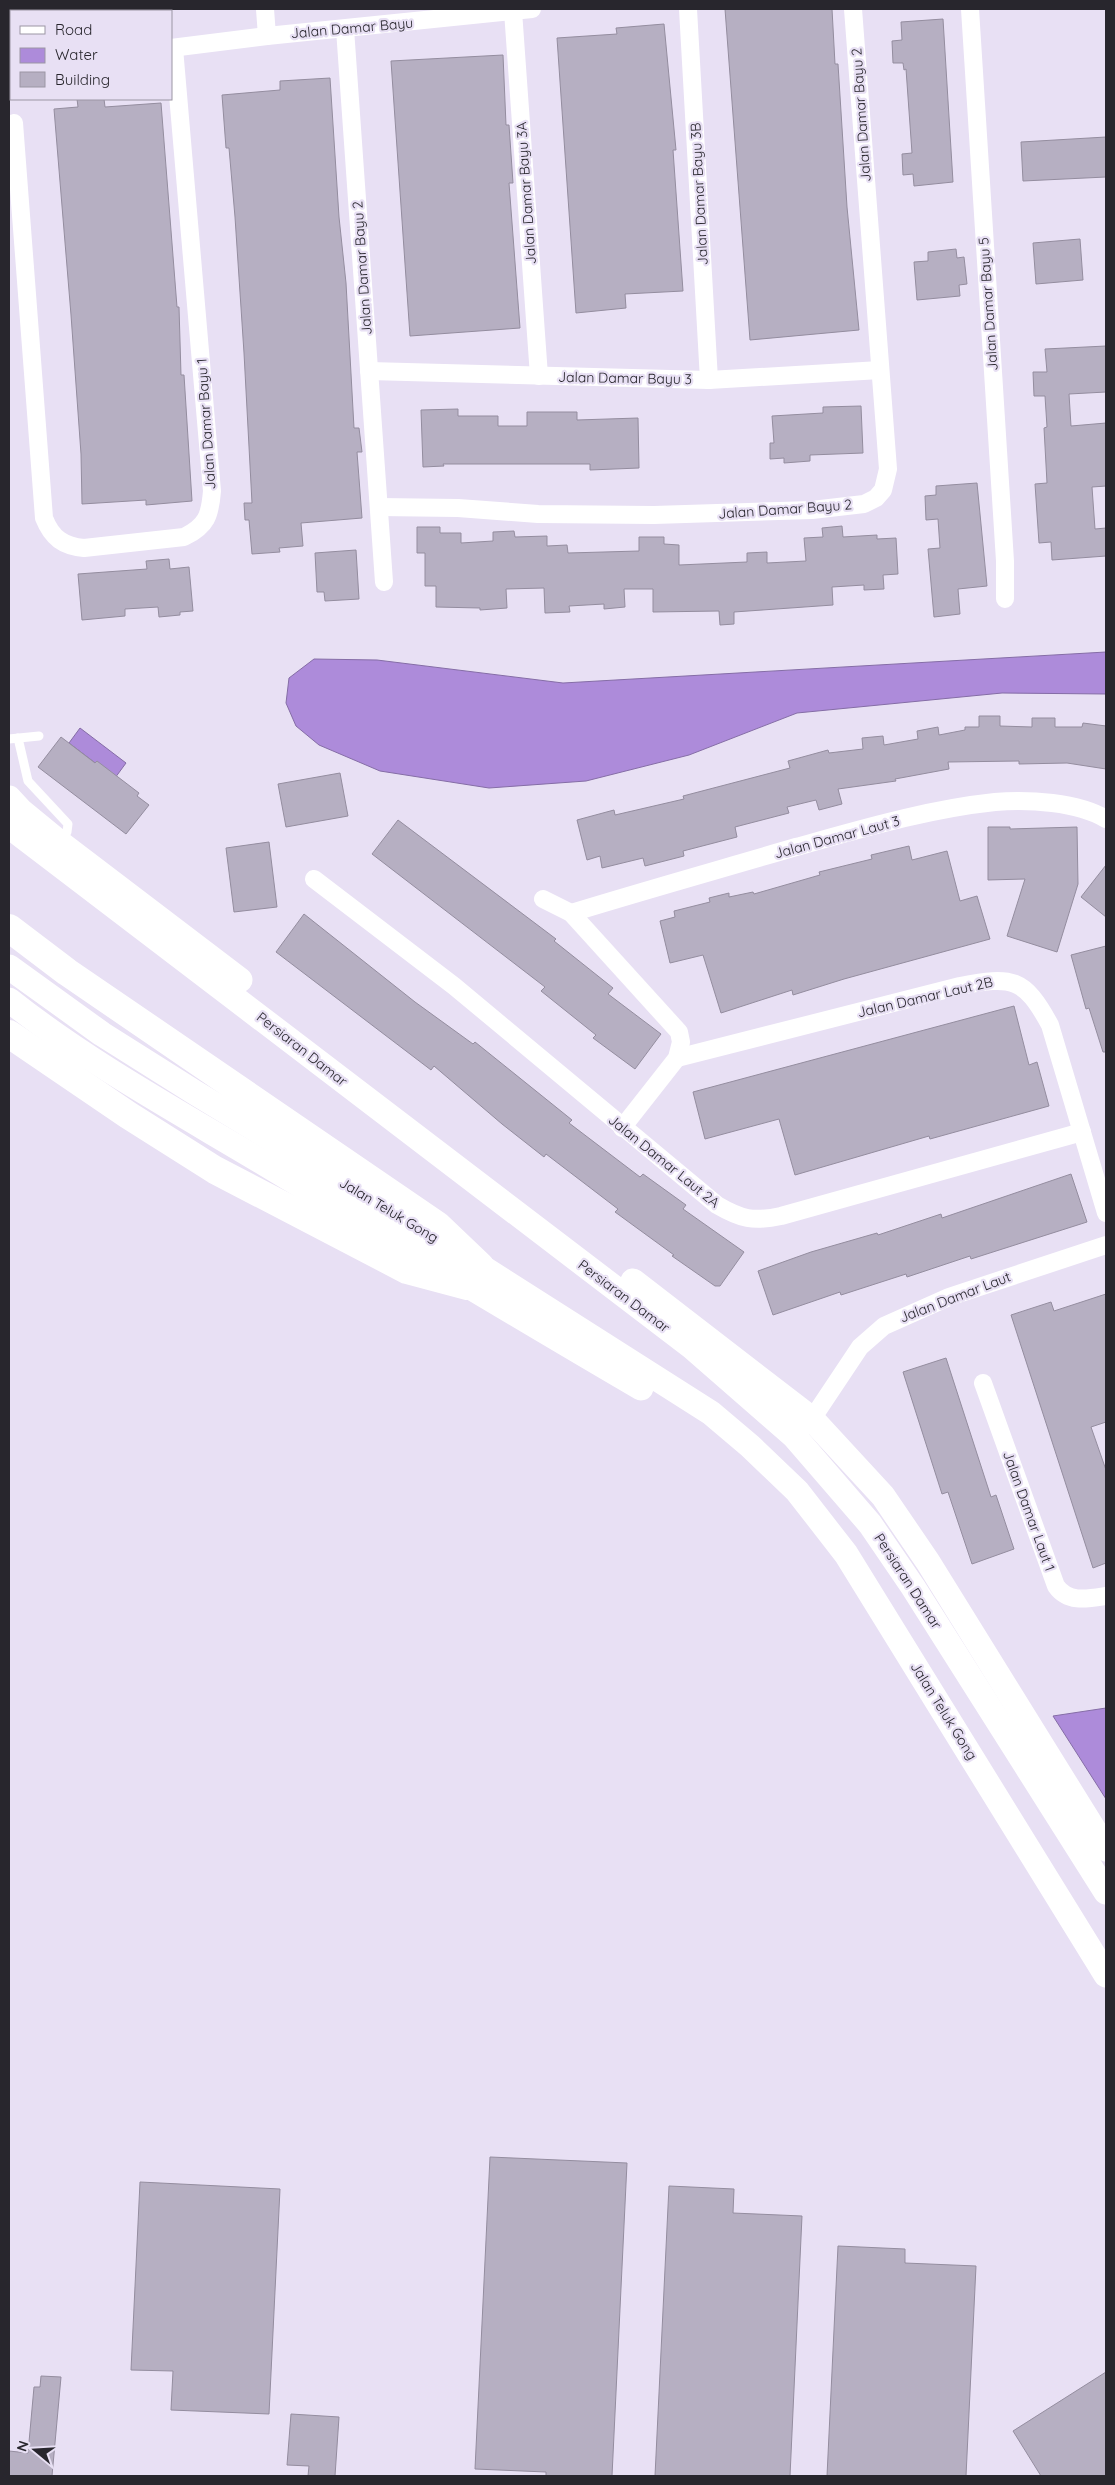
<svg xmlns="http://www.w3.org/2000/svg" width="1115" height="2485" font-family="Quicksand,sans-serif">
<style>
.water{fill:#ad8bda;stroke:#856da6}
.building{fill:#b6afc2;stroke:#948d9f}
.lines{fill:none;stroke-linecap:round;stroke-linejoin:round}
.lane{stroke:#fff;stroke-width:9}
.street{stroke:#fff;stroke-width:18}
.secondary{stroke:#fff;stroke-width:25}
.primary{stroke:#fff;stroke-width:28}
.labels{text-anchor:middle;stroke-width:4.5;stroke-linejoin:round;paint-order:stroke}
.street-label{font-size:14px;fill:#28262d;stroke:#e8e0f4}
</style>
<rect width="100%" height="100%" fill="#e8e0f4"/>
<g class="water">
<path d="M1106,652V694L1002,693L797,713L689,755L586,781L489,788L380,771L319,745L296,726L286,703L289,678L314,659L377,660L563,683Z"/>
<path d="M80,728L126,763L115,778L69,743Z"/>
<path d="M1106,1708V1799L1053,1716Z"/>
</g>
<g class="building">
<path d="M725,9H832L835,64H838L847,207L859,330L750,340Z"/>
<path d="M943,19L953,182L914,186L913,174L903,175L902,154L912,153L906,69L904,70L903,63H893L892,41L902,40L901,22Z"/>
<path d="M664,24L676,150H673L683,291L625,294L626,308L576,313L557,38L617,34L616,28Z"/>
<path d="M503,55L506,125H509L513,183H509L520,328L410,336L391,61Z"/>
<path d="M330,78L339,217L346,283L354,428H359L362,452H357L362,518L301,523L303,546L279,548L280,552L252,554L249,520H245L244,503H252L244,353L235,217L229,148H226L222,95L280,90V81Z"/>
<path d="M77,99H104L105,107L161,103L177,307H179L181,375H184L192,501L146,505V500L82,504L81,454L71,315L54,109L78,107Z"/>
<path d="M1106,137V177L1023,181L1021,142Z"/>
<path d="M1080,239L1083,280L1036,284L1033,243Z"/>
<path d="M956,249L957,258L964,257L967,284L959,285L960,296L917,300L914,262L928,261V252Z"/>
<path d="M1106,346V392L1069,394L1071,426L1106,423V486L1092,487L1095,529L1106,528V556L1052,560L1051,542L1039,543L1035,484L1047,483L1044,428L1047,427L1045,396H1034L1033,372H1047L1045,349Z"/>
<path d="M861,406L863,453L810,455V461L784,463V458L770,459V443H774L772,416L823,413V407Z"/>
<path d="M458,409V416H498V426H527V412H577V420L638,418L639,468L590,470V464H443L444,466L423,467L421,410Z"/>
<path d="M977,483L987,586L958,589L960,614L934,617L928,549L940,548L938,519L926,520L925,496L936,495V486Z"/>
<path d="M842,526L843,537L877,535V539L896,538L898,574L883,575L884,589L864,590V585L832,587L833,605L734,612V624L720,625L719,611L653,612V589H624L625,607L604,609V604L569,606L570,612L545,613L544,588L506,589L507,608L480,610V608L436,607V586H425V553H417V527H440V533H461V543L493,541V532L514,531L515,537L547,536V546L567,545L568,553L639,551V537H664V544L679,545V565L747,562V553L767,552V563L806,561L804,538L823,537L822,528Z"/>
<path d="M356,550L359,599L325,601L324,592H317L315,553Z"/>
<path d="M169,559L170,569L189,567L193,611L180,612V615L159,617L158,607L125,609V616L82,620L78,574L147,569L146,561Z"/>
<path d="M979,716H1000V726L1032,727V718H1055V727H1082L1083,723L1106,726V769L1067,763L1019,764V761L948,762L949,769L895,779L896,781L838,789L842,804L819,810L816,800L787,807L789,813L735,827L737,837L683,851L684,856L645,866L643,858L602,868L600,856L587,860L577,820L614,810L615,815L684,799L683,796L790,768L788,761L828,750L829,753L863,749L862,738L883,736L884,745L918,739L917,731L938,727L939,735L965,730V727H979Z"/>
<path d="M61,737L95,763L97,761L139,793L137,796L149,805L126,834L38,767Z"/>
<path d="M340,773L348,816L286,827L278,784Z"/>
<path d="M398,820L556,939L554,941L613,988L608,994L661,1034L635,1069L593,1038L596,1035L541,991L545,987L372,854Z"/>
<path d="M988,827H1010V829L1077,827L1078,884L1057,952L1007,936L1025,879L988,880Z"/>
<path d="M269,842L277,907L234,912L226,848Z"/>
<path d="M909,846L912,860L947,851L960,901L977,896L990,939L844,979L793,995L792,990L721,1013L703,955L670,963L660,921L675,917L674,911L710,902L709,898L729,893V897L753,892L754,894L820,875L819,872L872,859L871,855Z"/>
<path d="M1106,865V917L1081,897Z"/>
<path d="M304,914L415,1002L473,1044L475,1042L572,1120L569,1123L640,1177L643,1174L686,1205L683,1209L744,1252L720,1286H715L672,1256L674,1255L615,1212L618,1209L546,1154L544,1157L502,1124L434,1066L431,1070L276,952Z"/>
<path d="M1106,946V1052H1103L1089,1008L1086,1009L1071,955Z"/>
<path d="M1014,1006L1029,1065L1037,1062L1049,1106L930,1139L929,1136L795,1175L779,1119L705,1139L693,1092Z"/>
<path d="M1071,1174L1087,1222L971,1259L970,1256L907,1277L906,1274L841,1295L840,1292L773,1315L758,1271L811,1252L877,1233L878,1235L941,1214L942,1218Z"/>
<path d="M1106,1294V1422L1091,1427L1106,1470V1563L1093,1568L1011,1315L1051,1302L1054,1311Z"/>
<path d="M946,1358L991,1497L996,1495L1014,1549L972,1564L948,1492L942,1494L903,1372Z"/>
<path d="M490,2157L627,2163L612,2476H546V2472L475,2469Z"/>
<path d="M140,2182L280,2189L269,2414L171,2410L173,2371L131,2370Z"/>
<path d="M669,2186L734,2189L733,2213L802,2216L790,2476H655Z"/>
<path d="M838,2246L905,2249V2263L976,2266L966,2476H827Z"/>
<path d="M1106,2372V2476H1041L1013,2431Z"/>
<path d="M41,2376L61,2377L52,2476H9V2451L28,2453L34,2387H40Z"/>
<path d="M291,2414L339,2417L335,2476H308L309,2466L287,2465Z"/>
</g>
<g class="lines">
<g class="lane">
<path d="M18,738L28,781L68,824L67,832L61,841"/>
<path d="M9,739L39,736"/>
</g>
<g class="street">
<path d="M93,9V11"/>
<path d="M265,9L267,36"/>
<path d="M688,9L709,380"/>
<path d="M970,9L1005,561V599"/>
<path d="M513,11L539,376"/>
<path d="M345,29L384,582"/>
<path d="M171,48L267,36L532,9"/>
<path d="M9,65H11"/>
<path d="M14,123L44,518C52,538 63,546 84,548L184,537C207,526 210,515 212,491L174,48"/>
<path d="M369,371L709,380L880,370"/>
<path d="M379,507L458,508L538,514L654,515L812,510L864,504L876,498L883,490L888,469L853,9"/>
<path d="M314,879L454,986L717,1205C741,1219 753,1222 781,1216L1082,1132"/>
<path d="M543,899L571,913L679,1032L681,1042L677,1058L622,1128"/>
<path d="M571,913C646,890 721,869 796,847C861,829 928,809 995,802C1028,799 1078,802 1106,819"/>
<path d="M677,1058L960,986C1012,976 1024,977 1050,1025L1106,1213"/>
<path d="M983,1383L1056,1586C1068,1603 1087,1599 1106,1596"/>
<path d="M804,1427L812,1419L860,1347L884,1326L949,1297L1106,1245"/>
</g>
<g class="secondary">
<path d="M9,798L21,811L60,843L240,980"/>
<path d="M9,826L692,1347L794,1436L870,1524L913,1587L1106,1892"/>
<path d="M9,967L102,1034L194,1092L480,1266L711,1413L750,1446L797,1491L846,1554L1106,1975"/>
<path d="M9,1000C87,1062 177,1111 262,1162C388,1238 514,1314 641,1388"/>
<path d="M633,1281L812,1419L883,1496L928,1562L1106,1849"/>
</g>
<g class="primary">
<path d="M9,928L67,972L437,1225L480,1266"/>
<path d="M9,1034L128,1115L215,1170L407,1270L467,1286"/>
</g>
</g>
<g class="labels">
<g class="street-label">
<text transform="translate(352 28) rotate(-5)" y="5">Jalan Damar Bayu</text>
<text transform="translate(861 115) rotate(-94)" y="5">Jalan Damar Bayu 2</text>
<text transform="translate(526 193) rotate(-94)" y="5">Jalan Damar Bayu 3A</text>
<text transform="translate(699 194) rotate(-93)" y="5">Jalan Damar Bayu 3B</text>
<text transform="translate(362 268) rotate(-94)" y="5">Jalan Damar Bayu 2</text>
<text transform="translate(988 304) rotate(-94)" y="5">Jalan Damar Bayu 5</text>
<text transform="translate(625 378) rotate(1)" y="5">Jalan Damar Bayu 3</text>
<text transform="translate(206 424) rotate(-94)" y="5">Jalan Damar Bayu 1</text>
<text transform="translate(785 509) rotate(-4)" y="5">Jalan Damar Bayu 2</text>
<text transform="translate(837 837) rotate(-15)" y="5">Jalan Damar Laut 3</text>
<text transform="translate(925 997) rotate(-13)" y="5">Jalan Damar Laut 2B</text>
<text transform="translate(302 1049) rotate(38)" y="5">Persiaran Damar</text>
<text transform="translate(664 1161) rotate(39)" y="5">Jalan Damar Laut 2A</text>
<text transform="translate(389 1210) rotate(31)" y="5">Jalan Teluk Gong</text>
<text transform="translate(624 1296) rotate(37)" y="5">Persiaran Damar</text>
<text transform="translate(955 1297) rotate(-21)" y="5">Jalan Damar Laut</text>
<text transform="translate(1029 1511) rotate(70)" y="5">Jalan Damar Laut 1</text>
<text transform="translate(908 1581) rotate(57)" y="5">Persiaran Damar</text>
<text transform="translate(944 1711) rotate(58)" y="5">Jalan Teluk Gong</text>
</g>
</g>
<rect width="1115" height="2485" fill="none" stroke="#28262d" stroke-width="20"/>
<rect x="10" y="10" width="162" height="90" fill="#e8e0f4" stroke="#9b96a4"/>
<rect x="20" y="26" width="25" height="8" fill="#ffffff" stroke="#9b96a4"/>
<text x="55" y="35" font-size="15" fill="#28262d">Road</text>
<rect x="20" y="48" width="25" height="15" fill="#ad8bda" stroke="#9b96a4"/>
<text x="55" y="60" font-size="15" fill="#28262d">Water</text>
<rect x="20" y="72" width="25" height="15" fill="#b6afc2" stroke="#9b96a4"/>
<text x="55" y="85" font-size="15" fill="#28262d">Building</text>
<g transform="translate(35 2450) rotate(288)" stroke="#e8e0f4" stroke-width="4" paint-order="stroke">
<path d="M0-4L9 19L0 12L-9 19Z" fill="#28262d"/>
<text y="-8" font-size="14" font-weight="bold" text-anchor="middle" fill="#28262d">N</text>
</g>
</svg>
